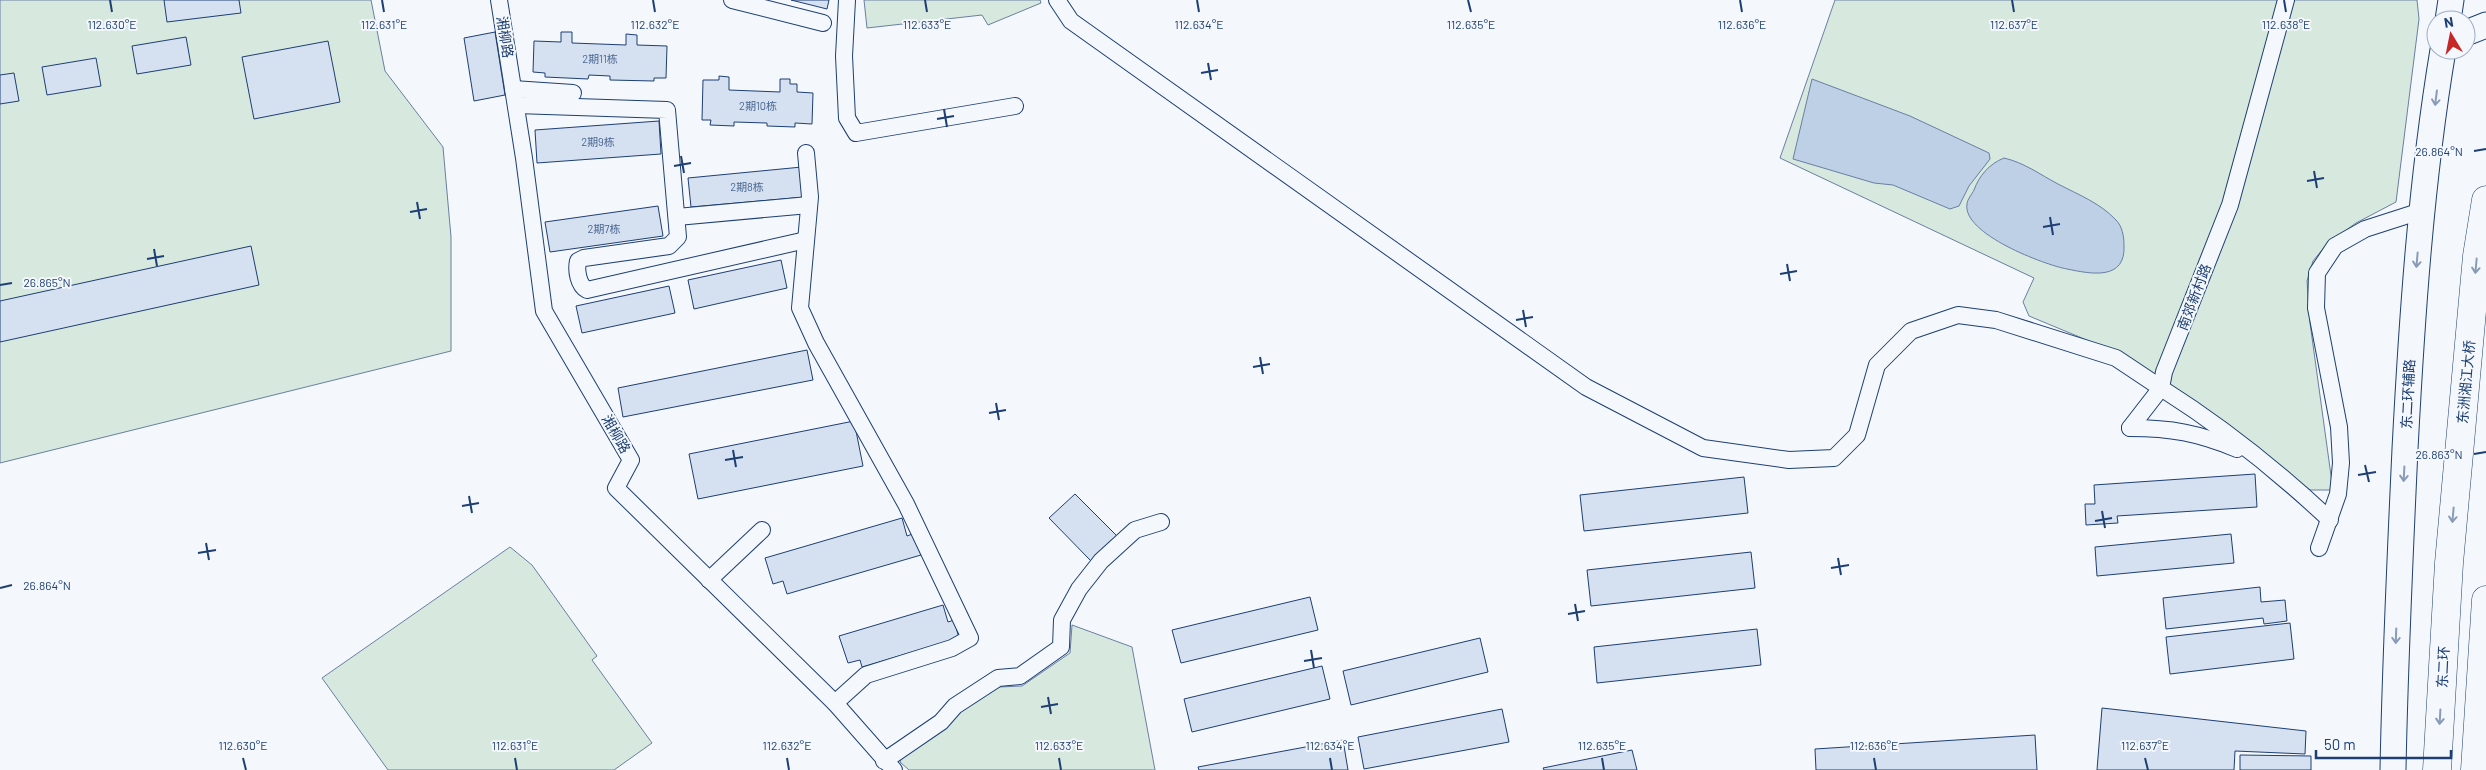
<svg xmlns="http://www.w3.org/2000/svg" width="2486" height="770" font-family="Barlow,'Noto Sans SC',sans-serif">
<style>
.green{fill:#d7e8df;stroke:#687fa3}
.water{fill:#bed0e5;stroke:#687fa3}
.building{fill:#d5e0f0;stroke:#1d3f73}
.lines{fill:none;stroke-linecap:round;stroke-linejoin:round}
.street-casing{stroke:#1d3f73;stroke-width:18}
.primary-casing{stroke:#1d3f73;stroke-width:27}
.highway-casing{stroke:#1d3f73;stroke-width:29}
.street{stroke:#f4f7fb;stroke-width:16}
.primary{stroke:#f4f7fb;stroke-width:25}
.highway{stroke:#f4f7fb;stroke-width:28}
.oneway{stroke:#889bb7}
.ticks{fill:none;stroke:#1d3f73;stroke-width:2}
.labels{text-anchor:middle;stroke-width:4;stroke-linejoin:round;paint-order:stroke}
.number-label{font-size:11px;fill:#4b6792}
.street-label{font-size:14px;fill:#1d3f73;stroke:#f4f7fb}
.ticks-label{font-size:12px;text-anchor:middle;fill:#1d3f73;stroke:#f4f7fb;stroke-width:4;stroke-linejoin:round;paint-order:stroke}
</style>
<rect width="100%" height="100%" fill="#f4f7fb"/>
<g class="green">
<path d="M0,0H371L385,71L443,147L451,237V351L0,463Z"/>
<path d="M864,0H1040L1041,3L988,25L982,15L867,28Z"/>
<path d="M1835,0H2417L2419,19L2396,202L2356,223L2327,244L2313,261L2307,281L2310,323L2333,490H2310L2225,422L2130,358L2029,316L2023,302L2034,278L1780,158Z"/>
<path d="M510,547L532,565L597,656L592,660L652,743L614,770H388L322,678Z"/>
<path d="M1072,625L1132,647L1155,770H909L900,762L902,757L949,725L960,712L999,687L1022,686L1070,653Z"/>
</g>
<g class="water">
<path d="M1812,79L1910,116L1989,153L1990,159L1969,186L1959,206L1950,209L1893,185L1874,183L1793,159Z"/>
<path d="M2004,158C2025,163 2039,174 2058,184C2079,195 2100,203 2116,220C2122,226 2124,236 2124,245C2126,281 2091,274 2067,269C2045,265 1962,234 1967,204C1967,200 1972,194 1974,190C1979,176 1989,164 2004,158Z"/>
</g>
<g class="building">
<path d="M164,0H239L241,13L167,22Z"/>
<path d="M791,0H829L827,9Z"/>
<path d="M495,32L505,95L474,101L464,38Z"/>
<path d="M561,32H572V43L626,45V34L637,35V45L667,46L666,78H654V81L610,80V76L589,75L588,79L545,77V73L533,72L534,41L561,42Z"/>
<path d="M186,37L191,65L137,74L132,46Z"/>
<path d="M328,41L340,102L254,119L242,57Z"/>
<path d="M96,58L101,86L47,95L42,67Z"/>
<path d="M14,73L19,101L0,104V75Z"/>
<path d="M719,76L729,77V90L780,92V79H790V84H797V92L813,93L812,124L795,123V127L767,126V123L734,122V126L710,125L711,120H702L703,80H719Z"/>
<path d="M659,121L661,154L537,163L535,130Z"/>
<path d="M802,167L805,197L691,207L688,178Z"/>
<path d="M658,206L663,236L550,252L545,222Z"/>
<path d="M251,246L259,285L0,342V301Z"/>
<path d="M781,260L787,288L694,309L688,280Z"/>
<path d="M669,286L675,313L582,333L576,306Z"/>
<path d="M807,350L813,380L623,417L618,388Z"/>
<path d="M854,421L863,466L698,499L689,454Z"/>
<path d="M2255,474L2257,507L2117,516L2118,523L2086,525L2085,504H2095L2094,485Z"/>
<path d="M1744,477L1748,513L1584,531L1580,495Z"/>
<path d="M1075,494L1117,536L1091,561L1049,518Z"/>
<path d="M902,518L907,536L915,533L921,555L787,594L783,581L773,584L765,558Z"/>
<path d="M2231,534L2234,563L2097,576L2095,547Z"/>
<path d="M1751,552L1755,588L1591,606L1587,570Z"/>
<path d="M2260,587L2261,602L2285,600L2287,621L2264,624L2263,618L2166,629L2163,598Z"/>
<path d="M1310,597L1318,630L1181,663L1172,630Z"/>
<path d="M943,605L948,622L954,620L959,638L862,667L860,660L848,663L839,636Z"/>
<path d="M2290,623L2294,659L2170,674L2166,637Z"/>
<path d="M1757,629L1761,665L1597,683L1594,647Z"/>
<path d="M1480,638L1488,672L1351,705L1343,671Z"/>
<path d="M1322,666L1330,699L1192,732L1184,699Z"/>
<path d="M2102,708L2306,731L2305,754L2235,751L2234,770H2097Z"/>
<path d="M1502,709L1509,742L1364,769L1358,737Z"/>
<path d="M2035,735L2037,770H1816L1815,749Z"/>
<path d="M1343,740L1348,770H1199L1198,767Z"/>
<path d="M1632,750L1637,770H1544L1543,768Z"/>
<path d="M2240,755L2311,756V770H2240Z"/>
</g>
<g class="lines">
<defs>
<g id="street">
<path d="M499,0L524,158L544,311L631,460L616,488L835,703L894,770"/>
<path d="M732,0L823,23"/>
<path d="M847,0L844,56L847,118L856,133L1015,106"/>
<path d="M1057,0L1071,21L1586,387L1703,448L1789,460L1834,458L1857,435L1877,365L1911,331L1958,315L1996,320L2116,358L2161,388L2130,428"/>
<path d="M2286,0L2230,205L2164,372L2161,388C2221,426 2279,472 2330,520"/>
<path d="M513,89L573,93"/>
<path d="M516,105L667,110L678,237L669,246L584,258L578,261C576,270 578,285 587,290L806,240"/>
<path d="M806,153L810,197L800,308L816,343L906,504L970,638L952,648L866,675L835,703"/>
<path d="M677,217L809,205"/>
<path d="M2130,428C2171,428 2198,433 2237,449"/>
<path d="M2319,548L2338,494L2341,463L2339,427L2316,308L2317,273L2335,246L2365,229L2421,211"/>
<path d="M709,580L762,530"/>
<path d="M884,761L941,722L955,706L998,678L1020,676L1061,647L1062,620L1079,589L1101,561L1135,530L1161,522"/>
</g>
<g id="primary">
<path d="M2448,20L2451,0"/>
<path d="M2466,33L2486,25"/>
<path d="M2393,770C2395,663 2400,556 2405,449C2412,316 2421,182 2443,50"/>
</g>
<g id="highway">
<path d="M2437,770L2449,563L2477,256L2486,200"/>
<path d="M2475,770L2486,600"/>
</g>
</defs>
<use href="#street" class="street-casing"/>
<use href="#primary" class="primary-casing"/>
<use href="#highway" class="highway-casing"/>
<use href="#street" class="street"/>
<use href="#primary" class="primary"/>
<use href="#highway" class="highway"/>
</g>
<defs><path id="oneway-shaft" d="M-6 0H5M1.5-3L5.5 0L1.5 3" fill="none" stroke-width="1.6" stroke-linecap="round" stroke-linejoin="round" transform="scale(1.25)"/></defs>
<g class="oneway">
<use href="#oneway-shaft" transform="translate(2436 98) rotate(97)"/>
<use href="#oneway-shaft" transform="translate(2417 260) rotate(95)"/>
<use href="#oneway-shaft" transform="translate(2476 266) rotate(95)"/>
<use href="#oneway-shaft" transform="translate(2404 474) rotate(93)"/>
<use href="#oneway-shaft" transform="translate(2453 515) rotate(95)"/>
<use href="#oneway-shaft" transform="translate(2396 636) rotate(92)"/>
<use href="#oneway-shaft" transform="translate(2440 717) rotate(93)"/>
</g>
<path class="ticks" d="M110,0L112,12M382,0L384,12M653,0L655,12M925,0L927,12M1197,0L1199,12M1468,0L1471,12M1740,0L1742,12M2012,0L2014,12M2284,0L2286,12M1208,63L1211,80M1201,73L1218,70M944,109L947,127M937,119L954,116M2474,151L2486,149M681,156L684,173M674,166L691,163M2314,171L2317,188M2307,181L2324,178M417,202L420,219M410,212L427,209M2050,217L2053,235M2043,227L2060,224M154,249L157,266M147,259L164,256M1787,264L1790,281M1780,274L1797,271M0,285L12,283M1523,310L1526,327M1516,320L1533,317M1260,357L1263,374M1253,367L1270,364M996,403L999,420M989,413L1006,410M733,450L736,467M2474,454L2486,452M725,460L743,457M2365,465L2369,482M2358,475L2376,472M469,496L472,513M462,506L479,503M2102,511L2105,528M2095,521L2112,518M206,543L209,560M198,553L216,550M1838,558L1841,575M1831,568L1849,565M0,588L12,585M1575,604L1578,621M1568,614L1585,611M1311,650L1314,668M1304,661L1322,658M1048,697L1051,714M1041,707L1058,704M243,758L246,770M515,758L517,770M787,758L789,770M1059,758L1061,770M1330,758L1332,770M1602,758L1604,770M1874,758L1876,770M2145,758L2148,770"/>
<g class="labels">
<g class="number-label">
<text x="600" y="63">2期11栋</text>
<text x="758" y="110">2期10栋</text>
<text x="598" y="146">2期9栋</text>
<text x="747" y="191">2期8栋</text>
<text x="604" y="233">2期7栋</text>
</g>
<g class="street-label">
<text transform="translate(505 37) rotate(81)" y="5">湘柳路</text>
<text transform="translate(2194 297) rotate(-69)" y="5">南郊新村路</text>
<text transform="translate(2466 382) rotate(-85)" y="5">东洲湘江大桥</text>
<text transform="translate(2408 394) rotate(-87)" y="5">东二环辅路</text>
<text transform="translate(616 434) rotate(60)" y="5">湘柳路</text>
<text transform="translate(2443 667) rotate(-87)" y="5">东二环</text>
</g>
</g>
<g class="ticks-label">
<text x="112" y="29">112.630°E</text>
<text x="384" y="29">112.631°E</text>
<text x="655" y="29">112.632°E</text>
<text x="927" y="29">112.633°E</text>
<text x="1199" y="29">112.634°E</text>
<text x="1471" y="29">112.635°E</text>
<text x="1742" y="29">112.636°E</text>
<text x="2286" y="29">112.638°E</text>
<text x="2014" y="29">112.637°E</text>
<text x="2439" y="156">26.864°N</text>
<text x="47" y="287">26.865°N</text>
<text x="2439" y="459">26.863°N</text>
<text x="47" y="590">26.864°N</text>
<text x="243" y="750">112.630°E</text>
<text x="515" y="750">112.631°E</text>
<text x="787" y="750">112.632°E</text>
<text x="1059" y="750">112.633°E</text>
<text x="1330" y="750">112.634°E</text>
<text x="1602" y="750">112.635°E</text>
<text x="1874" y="750">112.636°E</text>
<text x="2145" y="750">112.637°E</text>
</g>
<g transform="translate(2451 35) rotate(350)"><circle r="24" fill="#f4f7fb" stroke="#9eadc5"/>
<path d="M0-4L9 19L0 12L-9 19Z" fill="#c62828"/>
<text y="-8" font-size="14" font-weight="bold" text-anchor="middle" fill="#1d3f73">N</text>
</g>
<path d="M2316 750v8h135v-8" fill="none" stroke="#1d3f73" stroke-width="2.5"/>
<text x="2324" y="750" font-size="15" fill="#1d3f73" stroke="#f4f7fb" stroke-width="4" paint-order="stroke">50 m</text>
</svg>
